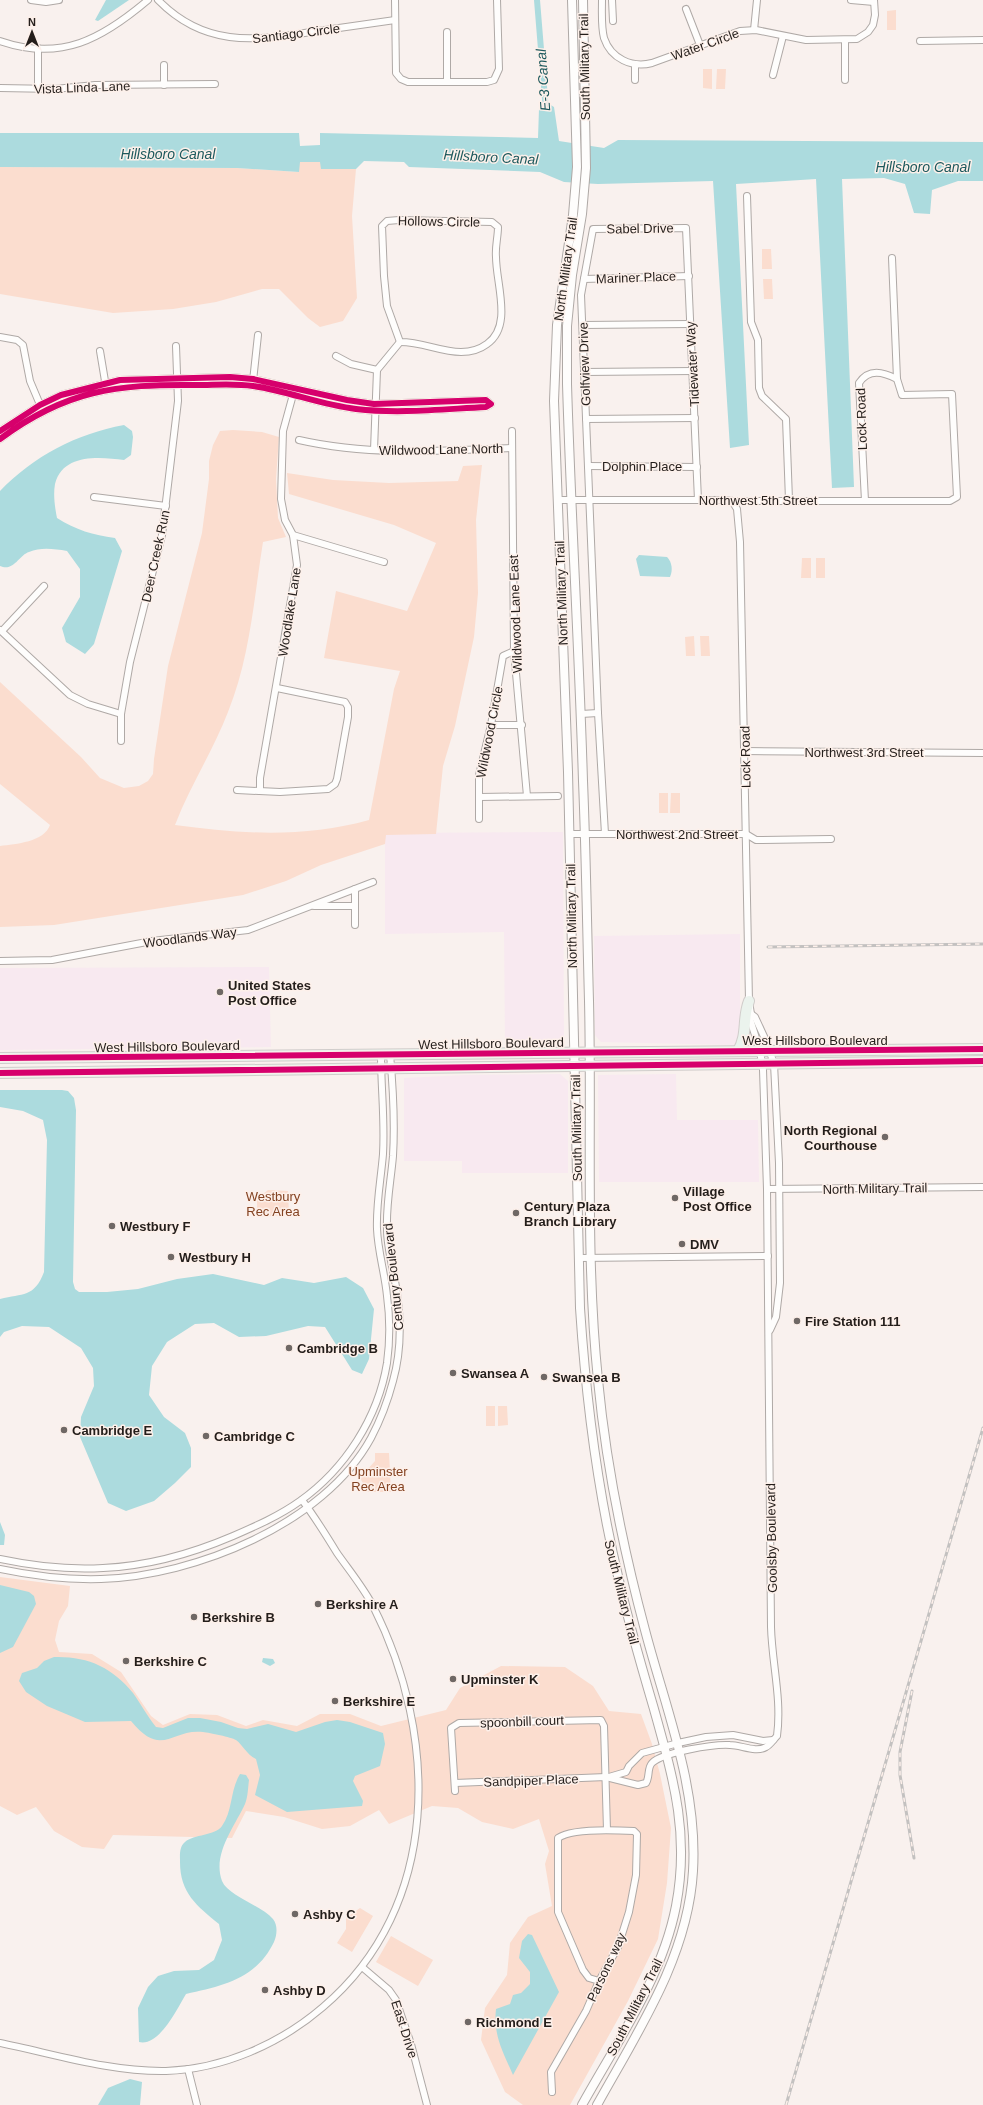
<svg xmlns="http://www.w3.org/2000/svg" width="983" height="2105" font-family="Arial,sans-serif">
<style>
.commercial{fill:#f8e9f0}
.green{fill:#fbddcf}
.water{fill:#acdbde}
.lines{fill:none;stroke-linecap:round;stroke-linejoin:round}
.canal{stroke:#acdbde;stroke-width:6}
.minor-casing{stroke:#afa9a6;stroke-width:8}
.tertiary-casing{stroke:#afa9a6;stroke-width:10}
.primary-casing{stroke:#d1cdcb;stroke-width:12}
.minor{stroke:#fefdfc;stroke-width:6}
.tertiary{stroke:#fefdfc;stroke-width:8}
.primary{stroke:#ebf3ed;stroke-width:10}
.rail-casing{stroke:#c3c1c0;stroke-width:3}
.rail{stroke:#fdf0ea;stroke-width:1.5;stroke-dasharray:4.5;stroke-linecap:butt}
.cycleway-casing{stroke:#fdf0ea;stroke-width:8}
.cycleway{stroke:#d6006c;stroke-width:6}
.poi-dot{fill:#6f6865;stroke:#fdf0ea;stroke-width:1.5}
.labels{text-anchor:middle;stroke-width:3;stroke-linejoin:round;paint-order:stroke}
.street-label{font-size:13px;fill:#241e1b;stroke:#fdf0ea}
.poi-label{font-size:13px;font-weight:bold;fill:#241e1b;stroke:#fdf0ea;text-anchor:start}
.park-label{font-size:13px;fill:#834221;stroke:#fdf0ea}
.water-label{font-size:14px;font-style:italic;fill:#1d595d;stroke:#fdf0ea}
</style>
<rect width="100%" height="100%" fill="#f9f1ee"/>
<g class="commercial">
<path d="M563,832L564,1044L505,1045L504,932L385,934V833Z"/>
<path d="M740,934V1037L735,1045L601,1042L595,1035L594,936Z"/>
<path d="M269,967L271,1047L0,1050V968Z"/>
<path d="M560,1074L568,1081V1173H462V1161H404V1078L465,1075Z"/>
<path d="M676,1074L677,1120H758L759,1182H599L598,1075Z"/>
</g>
<g class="green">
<path d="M896,10V30H887V11Z"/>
<path d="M703,69H712V89L703,88Z"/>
<path d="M717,69H726L725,89H716Z"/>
<path d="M299,162H321V169H356L352,216L357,298L343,321L320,327L308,318L279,289H262L216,302L173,309L113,313L0,294V167L237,168L299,172Z"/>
<path d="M762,249H771L772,269H762Z"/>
<path d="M763,279H772L773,299H764Z"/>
<path d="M233,430L262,432L279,437L276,479L278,518L286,537L263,542C254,598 250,658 228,712C213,751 190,786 175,825C240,834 305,838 369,820L394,689L400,671L324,658L336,591L407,611L436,543L394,525L289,494L287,473L333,480L389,483L458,481L463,466L482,465L476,520L478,593L474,637L455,726L443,766L436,834L386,835L385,844L321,865L286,881L243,895L54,925L0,927V846C16,844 44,842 50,825L0,784V682L81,757L100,778L124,788L139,786L148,781L153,774L154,759L168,666L202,533L209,479V461L213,445L220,431Z"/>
<path d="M802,558H811V578H801Z"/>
<rect x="816" y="558" width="9" height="20"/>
<path d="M694,636L695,656H686L685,637Z"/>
<path d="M700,636H709L710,656H701Z"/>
<rect x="659" y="793" width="9" height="20"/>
<path d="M671,793H680V813H670Z"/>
<path d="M268,1190L288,1191L289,1215L257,1217V1199Z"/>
<rect x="486" y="1406" width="9" height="20"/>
<path d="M498,1406H507L508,1425L498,1426Z"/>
<path d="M375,1453H389L391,1492H368L360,1478L375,1461Z"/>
<path d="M0,1577L70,1586L68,1606L59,1621L55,1640L59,1652L92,1654L121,1672L151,1716L163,1725L190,1714L217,1715L246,1726L263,1720L297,1726L320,1714H350L381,1726L446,1710L460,1688L501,1666L565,1667L593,1686L609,1711L641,1714L652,1744L660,1774L671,1828L667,1883L658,1939L628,2001L570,2105H523L505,2092L481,2040L485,2008L507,1975L510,1943L528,1917L552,1906L545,1864L549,1851L539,1819L513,1829L482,1822L458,1808L432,1806L389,1824L379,1810L350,1826L322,1829L284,1817L246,1811L232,1838L113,1835L104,1849L82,1847L54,1831L36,1807L17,1815L0,1806Z"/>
<path d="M360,1908L373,1916L352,1952L337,1943L346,1929V1918Z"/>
<path d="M391,1936L433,1960L418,1986L376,1962Z"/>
</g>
<g class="water">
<path d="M106,0H129L98,21L95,20Z"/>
<path d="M546,102L554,107L559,141L604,148L618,140L983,142V181H958L932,190L930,214L914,213L905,184L884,178L842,179L854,487L832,488L816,179L736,184L749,445L730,448L713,181L598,184L564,182L540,172L409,167L404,162L364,161L356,169H321L320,162H300L299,172L237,168L0,167V133H299L300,146L320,145V133L538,138L539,109Z"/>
<path d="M124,425L132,431L133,437L131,455L124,460C100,457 63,453 55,484C53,495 55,508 57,518C76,530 93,535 115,538L122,551L94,644L85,654L66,642L62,628L80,597V569L67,551C54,549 41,547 29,552C19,555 14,572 0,566V491C34,456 76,434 124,425Z"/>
<path d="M639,555L667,557C672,562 673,570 670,577L640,576L636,559Z"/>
<path d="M0,1090H62L68,1091L74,1098L76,1110L73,1282L75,1289L79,1292H107L138,1289L177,1279L213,1274L264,1285L282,1278L314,1283L346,1277L363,1288L374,1309L369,1359L362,1374L352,1370L325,1327L308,1326L266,1336L239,1337L214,1323L195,1324L167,1342L152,1366L149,1395L164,1417L185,1433L191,1448V1467L175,1483L154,1501L126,1511L108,1503L80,1437L81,1417L94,1386L93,1368L81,1348L49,1327L22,1326L4,1332L0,1337V1299C23,1293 34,1298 44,1272L47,1140L43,1120L23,1111L0,1107Z"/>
<path d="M0,1522L5,1535L4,1545H0Z"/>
<path d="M0,1585L29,1592L34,1596L36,1604L13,1647L0,1653Z"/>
<path d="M54,1657C87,1656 112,1667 133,1693C141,1704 147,1716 156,1727L163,1728L188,1718H200L221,1722L238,1728L247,1729L268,1724L296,1732L325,1722L337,1720L350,1722L383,1733L385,1744L380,1766L355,1776L353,1781L363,1801L362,1806L287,1812L255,1795L260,1775L256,1759C246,1754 243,1745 236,1740C231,1737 210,1733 203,1732C172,1728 162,1759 131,1721L85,1722L47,1706L26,1692L19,1681L22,1673L37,1668L44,1661Z"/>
<path d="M263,1658L273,1659L275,1663L270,1666L262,1662Z"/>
<path d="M240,1774L246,1775L249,1780C248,1787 248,1797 245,1804C235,1826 212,1854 222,1881C228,1896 261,1905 273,1919C278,1925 277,1935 274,1942C256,1979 223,1986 186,1994C177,2009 159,2047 139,2042L138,2008L148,1987L158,1976L174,1971L199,1970L214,1960L222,1940L219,1924C197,1906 180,1893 180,1862C180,1855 179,1847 185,1842C194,1834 215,1836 222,1826C233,1811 230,1790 240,1774Z"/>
<path d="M528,1934L532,1935L559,1992L513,2075C503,2052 493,2035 496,2009L510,2004L513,1995L521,1993L530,1984V1972L519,1958L522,1941Z"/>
<path d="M130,2079L142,2082L140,2105H98L108,2088Z"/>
</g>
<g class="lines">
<path class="canal" d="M537,0L546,111"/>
<defs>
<g id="minor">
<path d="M31,0L46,2L59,0"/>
<path d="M158,0C204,47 252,41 311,32C339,28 367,24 395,20"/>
<path d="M395,0L396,73L401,79L408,82H487L494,80L499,69L497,0"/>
<path d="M602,0C602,12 601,26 604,38C611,59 632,68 652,63L740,31L756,30L806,40L857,39L868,32L873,25L875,15L874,0"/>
<path d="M612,0L613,21"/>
<path d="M851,0L874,2"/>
<path d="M686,9L700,45"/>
<path d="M754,30L757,0"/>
<path d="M0,41C61,62 102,39 148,0"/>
<path d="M920,41L983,40"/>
<path d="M38,48V89"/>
<path d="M164,65V85"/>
<path d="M773,75L783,36"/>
<path d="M635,80V65"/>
<path d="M845,80V41"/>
<path d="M447,82V32"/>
<path d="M0,88L55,89L95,85L215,84"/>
<path d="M747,196L751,322L758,340L759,388L762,396L786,419L789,500"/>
<path d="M399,220L492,222L498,227C498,237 495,247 496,257C496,284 513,326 487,344C479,350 471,352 461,352C440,352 423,342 400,342L387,306L384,276L382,226L387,221Z"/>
<path d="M892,258L897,379"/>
<path d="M584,279L689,276"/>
<path d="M583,325L689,324"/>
<path d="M0,337L17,340L23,345L30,381L41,407"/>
<path d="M100,351L106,387"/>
<path d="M336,356L351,364L377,370"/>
<path d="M584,372L693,371"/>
<path d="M253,381L258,335"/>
<path d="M586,419L695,418"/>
<path d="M0,431L40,405L61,395L120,380L230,377L253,379L347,400L374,404L486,400L491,404L486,407C444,409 399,414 356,409C321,405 288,391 253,386C234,383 215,385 196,385C116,384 66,390 0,439"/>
<path d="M512,431L514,651L527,796"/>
<path d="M299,440C369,456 441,451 512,448"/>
<path d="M374,450L377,370L400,342"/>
<path d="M588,466L697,467"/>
<path d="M94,497L166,506"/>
<path d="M557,500H725L732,501H950L957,497L952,394L902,395L897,379C883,372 869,368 859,383L865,501"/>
<path d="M293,535L384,562"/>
<path d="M0,630L70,695L88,704L121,714"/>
<path d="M2,631L44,586"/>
<path d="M581,714L598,713"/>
<path d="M491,725H522"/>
<path d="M121,741V714L130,662L162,535L178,401L176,346"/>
<path d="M745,751L983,753"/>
<path d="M237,790L280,792L328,789L335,784L337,779L348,717V707L345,702L277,688"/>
<path d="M260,791V778L297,565L293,535L285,520L281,499L283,431L294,391"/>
<path d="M480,797L558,796"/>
<path d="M479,819V775L491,725L503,656L514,651"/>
<path d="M570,834H746L756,840L831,839"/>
<path d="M605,834L598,713L581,295L593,229L686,228L698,500"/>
<path d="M355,889V925"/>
<path d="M314,906H355"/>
<path d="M0,961L52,960L152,941L248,930L373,882"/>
<path d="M751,1014L755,1017L767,1043L774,1064L779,1163L780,1283L776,1317L770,1330"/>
<path d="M767,1189L983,1187"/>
<path d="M579,1258L768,1256"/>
<path d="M0,1559C33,1566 68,1570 103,1568C148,1566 191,1554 233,1536C256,1526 279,1516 300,1501C345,1469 378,1418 387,1363C390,1341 390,1318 387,1296C385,1274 378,1252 377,1229C376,1204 381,1179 383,1154C385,1121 381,1088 381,1055"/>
<path d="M0,1569C33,1576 67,1580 101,1579C195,1576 324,1524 371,1438C380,1421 388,1400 393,1381C401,1353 401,1321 397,1293C394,1271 387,1250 387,1229C386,1204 391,1180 393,1156C395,1123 393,1087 390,1054"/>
<path d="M609,1777L626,1772L629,1766L642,1753L678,1743L706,1737L733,1735L763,1741L773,1740"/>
<path d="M455,1783L606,1777L638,1785L646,1783C650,1777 647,1768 652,1763C663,1752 714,1744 730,1745C741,1745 756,1753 766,1747C770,1745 774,1739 777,1736C782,1699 772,1664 771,1627L767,1189L763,1070L760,1051L750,1019L751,1014L749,1001L740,542L737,509L732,501"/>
<path d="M455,1791L451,1728L459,1723L601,1720L604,1726L607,1830"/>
<path d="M362,1967L389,1990L396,2000L411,2044L427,2105"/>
<path d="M0,2043C54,2054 110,2072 166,2071C223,2069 280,2044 323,2007C442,1906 439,1736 373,1606C363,1587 349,1570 337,1553C326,1535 315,1517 302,1500"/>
<path d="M188,2069L197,2105"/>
<path d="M552,2092L551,2072L586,2011L599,1981L618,1947L629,1912L636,1875L637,1834L634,1831C616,1830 572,1828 558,1838V1912L583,1970L589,1978L599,1981"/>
</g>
<g id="tertiary">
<path d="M572,0L577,167L573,215L557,325L554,401L568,772L580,1308C586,1399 597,1488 618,1576C628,1621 641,1665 654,1709C673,1778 690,1833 676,1906C662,1978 617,2042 582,2105"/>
<path d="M583,0L586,168L582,214L572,275L567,326V384C571,516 579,648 583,781C586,854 587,927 589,1001C592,1127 585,1254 598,1380C606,1464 623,1548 645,1630C666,1710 698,1787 693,1871C688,1957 638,2031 597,2105"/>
</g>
<g id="primary">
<path d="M738,1051C748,1034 742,1019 749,1001"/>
<path d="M0,1058L983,1049"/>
<path d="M0,1073L983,1061"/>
</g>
</defs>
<use href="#minor" class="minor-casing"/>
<use href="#tertiary" class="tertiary-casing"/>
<use href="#primary" class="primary-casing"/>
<use href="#minor" class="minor"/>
<use href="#tertiary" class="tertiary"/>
<use href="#primary" class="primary"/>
<defs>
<g id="rail">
<path d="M768,947L983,944"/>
<path d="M912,1691L900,1752V1775L914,1858"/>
<path d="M786,2105L983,1428"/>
</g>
</defs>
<use href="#rail" class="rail-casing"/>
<use href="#rail" class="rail"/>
<defs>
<g id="cycleway">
<path d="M0,431L40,405L61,395L120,380L230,377L253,379L347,400L374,404L486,400L491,404L486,407C444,409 399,414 356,409C321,405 288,391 253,386C234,383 215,385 196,385C116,384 66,390 0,439"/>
<path d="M0,1058L983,1049"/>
<path d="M0,1073L983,1061"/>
</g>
</defs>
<use href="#cycleway" class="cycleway-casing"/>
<use href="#cycleway" class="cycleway"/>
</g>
<g class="poi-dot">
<circle cx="220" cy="992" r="4"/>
<circle cx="885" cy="1137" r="4"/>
<circle cx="675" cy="1198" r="4"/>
<circle cx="516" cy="1213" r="4"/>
<circle cx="112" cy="1226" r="4"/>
<circle cx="682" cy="1244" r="4"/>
<circle cx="171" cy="1257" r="4"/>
<circle cx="797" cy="1321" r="4"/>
<circle cx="289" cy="1348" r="4"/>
<circle cx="453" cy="1373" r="4"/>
<circle cx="544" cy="1377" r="4"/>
<circle cx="64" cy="1430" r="4"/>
<circle cx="206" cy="1436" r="4"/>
<circle cx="318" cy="1604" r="4"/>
<circle cx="194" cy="1617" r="4"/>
<circle cx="126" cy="1661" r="4"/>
<circle cx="453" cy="1679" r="4"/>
<circle cx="335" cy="1701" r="4"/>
<circle cx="295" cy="1914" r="4"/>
<circle cx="265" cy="1990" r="4"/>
<circle cx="468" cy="2022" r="4"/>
</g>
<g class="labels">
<g class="street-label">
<text transform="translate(296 33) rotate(-7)" y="5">Santiago Circle</text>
<text transform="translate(705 44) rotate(-20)" y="5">Water Circle</text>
<text transform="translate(584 67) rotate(-91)" y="5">South Military Trail</text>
<text transform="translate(82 87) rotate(-2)" y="5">Vista Linda Lane</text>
<text transform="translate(439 221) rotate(1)" y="5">Hollows Circle</text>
<text transform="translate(640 228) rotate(-1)" y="5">Sabel Drive</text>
<text transform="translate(565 269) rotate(-82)" y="5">North Military Trail</text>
<text transform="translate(636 277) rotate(-2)" y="5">Mariner Place</text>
<text transform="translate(584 364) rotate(-92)" y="5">Golfview Drive</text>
<text transform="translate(692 364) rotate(-93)" y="5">Tidewater Way</text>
<text transform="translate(861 419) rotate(-92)" y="5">Lock Road</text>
<text transform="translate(441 449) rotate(-1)" y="5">Wildwood Lane North</text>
<text x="642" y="471">Dolphin Place</text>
<text x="758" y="505">Northwest 5th Street</text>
<text transform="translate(155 556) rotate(-78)" y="5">Deer Creek Run</text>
<text transform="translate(561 593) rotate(-92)" y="5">North Military Trail</text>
<text transform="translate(289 612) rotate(-81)" y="5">Woodlake Lane</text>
<text transform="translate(515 614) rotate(-92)" y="5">Wildwood Lane East</text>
<text transform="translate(489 732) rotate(-79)" y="5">Wildwood Circle</text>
<text x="864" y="757">Northwest 3rd Street</text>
<text transform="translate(745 757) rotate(-91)" y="5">Lock Road</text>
<text x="677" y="839">Northwest 2nd Street</text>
<text transform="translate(571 916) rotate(-91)" y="5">North Military Trail</text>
<text transform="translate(190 937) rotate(-7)" y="5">Woodlands Way</text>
<text x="815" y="1045">West Hillsboro Boulevard</text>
<text transform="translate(491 1043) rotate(-1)" y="5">West Hillsboro Boulevard</text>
<text transform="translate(167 1046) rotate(-1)" y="5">West Hillsboro Boulevard</text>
<text transform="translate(576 1128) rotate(-91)" y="5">South Military Trail</text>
<text transform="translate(875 1188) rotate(-1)" y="5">North Military Trail</text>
<text transform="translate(393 1277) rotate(-96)" y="5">Century Boulevard</text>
<text transform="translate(771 1538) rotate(-91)" y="5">Goolsby Boulevard</text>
<text transform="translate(622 1592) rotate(76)" y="5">South Military Trail</text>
<text transform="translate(522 1721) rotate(-2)" y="5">spoonbill court</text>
<text transform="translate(531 1780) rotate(-2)" y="5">Sandpiper Place</text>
<text transform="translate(606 1967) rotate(-65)" y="5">Parsons way</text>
<text transform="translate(634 2007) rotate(-63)" y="5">South Military Trail</text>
<text transform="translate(405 2029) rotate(72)" y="5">East Drive</text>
</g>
<g class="poi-label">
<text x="228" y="990">United States<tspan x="228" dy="15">Post Office</tspan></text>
<text x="877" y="1135" text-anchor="end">North Regional<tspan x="877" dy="15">Courthouse</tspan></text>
<text x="683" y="1196">Village<tspan x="683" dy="15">Post Office</tspan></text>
<text x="524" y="1211">Century Plaza<tspan x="524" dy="15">Branch Library</tspan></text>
<text x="120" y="1231">Westbury F</text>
<text x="690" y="1249">DMV</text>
<text x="179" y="1262">Westbury H</text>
<text x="805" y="1326">Fire Station 111</text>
<text x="297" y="1353">Cambridge B</text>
<text x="461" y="1378">Swansea A</text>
<text x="552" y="1382">Swansea B</text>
<text x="72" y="1435">Cambridge E</text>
<text x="214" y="1441">Cambridge C</text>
<text x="326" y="1609">Berkshire A</text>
<text x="202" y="1622">Berkshire B</text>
<text x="134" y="1666">Berkshire C</text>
<text x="461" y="1684">Upminster K</text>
<text x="343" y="1706">Berkshire E</text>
<text x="303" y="1919">Ashby C</text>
<text x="273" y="1995">Ashby D</text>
<text x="476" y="2027">Richmond E</text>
</g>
<g class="park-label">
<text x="273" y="1201">Westbury<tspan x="273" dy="15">Rec Area</tspan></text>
<text x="378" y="1476">Upminster<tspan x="378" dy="15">Rec Area</tspan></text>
</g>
<g class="water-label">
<text transform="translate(543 80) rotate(-94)" y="5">E-3 Canal</text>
<text x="168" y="159">Hillsboro Canal</text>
<text transform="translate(491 157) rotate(3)" y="5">Hillsboro Canal</text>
<text x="923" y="172">Hillsboro Canal</text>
</g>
</g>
<g transform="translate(32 32)" stroke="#fdf0ea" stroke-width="3" paint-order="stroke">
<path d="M0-3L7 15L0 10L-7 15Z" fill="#241e1b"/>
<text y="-6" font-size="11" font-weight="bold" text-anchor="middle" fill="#241e1b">N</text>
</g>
</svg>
